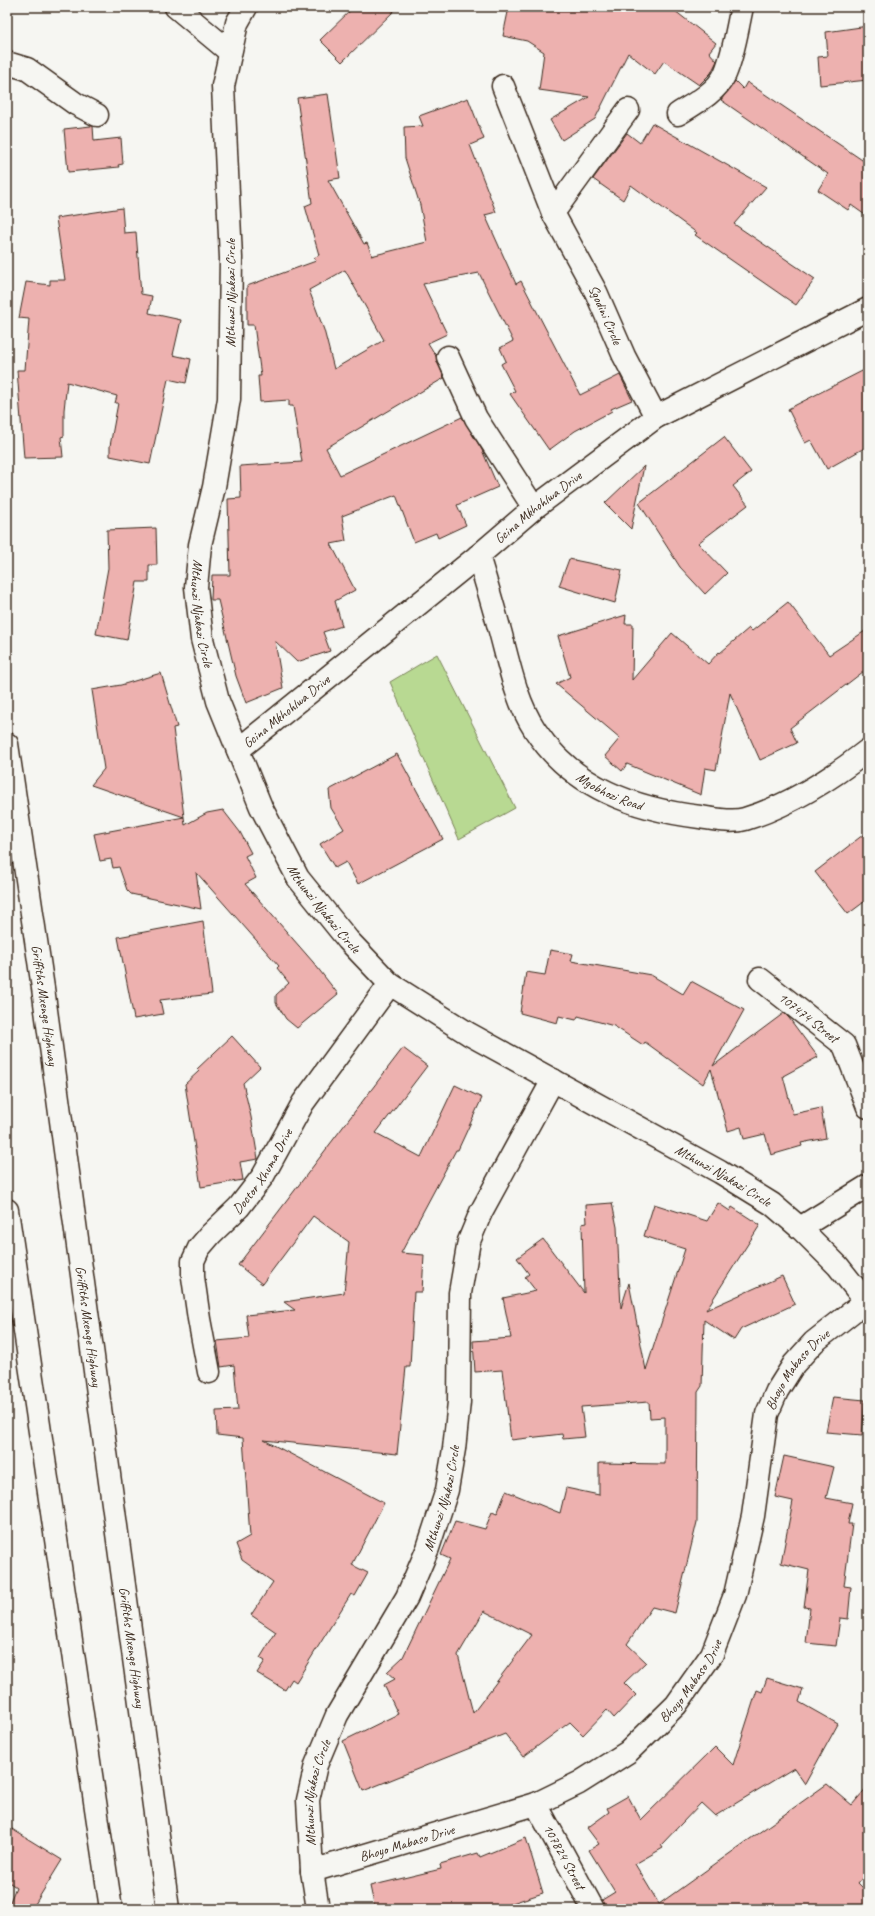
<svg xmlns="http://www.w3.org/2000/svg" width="875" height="1916" font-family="Caveat,sans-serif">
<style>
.green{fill:#b8d992;stroke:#7a8258}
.building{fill:#edb1af;stroke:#3b2a1e;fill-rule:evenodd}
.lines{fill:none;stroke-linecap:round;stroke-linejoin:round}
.minor-casing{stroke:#3b2a1e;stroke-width:25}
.minor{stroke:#f6f6f2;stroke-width:22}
.labels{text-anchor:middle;stroke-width:3;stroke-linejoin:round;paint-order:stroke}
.street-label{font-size:14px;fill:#3b2a1e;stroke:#f6f6f2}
</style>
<rect width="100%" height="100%" fill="#f6f6f2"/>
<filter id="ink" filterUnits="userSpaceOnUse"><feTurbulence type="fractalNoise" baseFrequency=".025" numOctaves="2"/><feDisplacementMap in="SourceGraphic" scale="8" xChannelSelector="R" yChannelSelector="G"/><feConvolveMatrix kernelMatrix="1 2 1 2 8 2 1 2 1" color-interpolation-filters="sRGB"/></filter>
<g filter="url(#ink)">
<path class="green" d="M437,654L515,808L459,839L390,682Z"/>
<g class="building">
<path d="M354,7H398L342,62L320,40Z"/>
<path d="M509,7H670L716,43L709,52L717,61L711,73L699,85L664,61L655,74L628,53L595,119L562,140L550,120L589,97L539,90L544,52L527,41L503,36Z"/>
<path d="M868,26V80L820,85L818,57L828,56L826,32Z"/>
<path d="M735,81L743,89L747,82L868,164V217L851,205L848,210L818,190L828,174L721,100Z"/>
<path d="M328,94L340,178L328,180L364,244L367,243L372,255L371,256L427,242L420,205L405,158L404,127L423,126L419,116L468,98L484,139L470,145L496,212L485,215L516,284L521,281L580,395L620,375L632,400L611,409L612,411L575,431L549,450L510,394L515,391L501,364L506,361L500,348L513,341L479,273L423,284L447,334L428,343L436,356L444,378L326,448L340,475L462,417L482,450L498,487L457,505L466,525L438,538L436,533L414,542L396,495L342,516L346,541L331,544L355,590L335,601L342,626L323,632L330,651L297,662L275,641L283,688L246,703L236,676L218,600H211L212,575H230L228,499L241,498L240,466L302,462L293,406H289V400L260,402L258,376H261L254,325H247V286L316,261L314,258L319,255L305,206L312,203L297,98ZM345,270L384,340L334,369L324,330L309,290Z"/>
<path d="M652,123L766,187L734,224L815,279L796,305L695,235L697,233L631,185L623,200L593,179L627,133L640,143Z"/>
<path d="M91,126H93L94,141L121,138L123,164L118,165L119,167L68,172L64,129Z"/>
<path d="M122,208L124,233L136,232L141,294L152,296L149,313L181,320L173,355L191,359L186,383L168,379L150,464L110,456V446L118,403H115L117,396L67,382L64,410V436L61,437L63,457L24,458L17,370H25L29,319L19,318L26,282L50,285V280H65L56,218Z"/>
<path d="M868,368V446L827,469L811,440L805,443L788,409Z"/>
<path d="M724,437L751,472L733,486L748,505L698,543L727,573L705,594L680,567L639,503Z"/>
<path d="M644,466L631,529L605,503Z"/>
<path d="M156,528L157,565H149V582H137L127,640L96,634L108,568L107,530Z"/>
<path d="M569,559L622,570L615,603L559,586Z"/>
<path d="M788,602L829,655L868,629V668L790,728L797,743L760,760L730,693L716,770L705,768L701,795L627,764L622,771L605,756L620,738L556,684L570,677L558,636L626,615L625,624H633L632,680L672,633L708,664L719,652L720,653L749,628L752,631Z"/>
<path d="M161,673L177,727L173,728L185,825L207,813L223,810L240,832L251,853L245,856L256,878L245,884L313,962L338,994L297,1028L286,1019L276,1003V995L289,983L277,968L279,966L196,872L201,909L131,894L127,890L119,867L113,868L111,859L100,861L94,834L184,817L91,785L104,769L92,690L121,685Z"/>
<path d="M397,754L443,839L358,884L346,862L335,868L320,844L344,829L331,808L329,790Z"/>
<path d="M868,831V899L848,914L815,872Z"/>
<path d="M203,921L212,994L160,1000L163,1014L134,1019L118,937Z"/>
<path d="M550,950L573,954L571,961L651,975L683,994L691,981L744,1010L713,1066L784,1013L789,1018L818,1057L783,1076L793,1114L821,1108L826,1138L801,1143L802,1146L771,1155L765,1134L744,1139L741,1127L728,1131L711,1069L703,1084L645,1042L643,1045L614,1026L578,1016L576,1020L559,1016L557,1023L520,1013L526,972L545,975Z"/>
<path d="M232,1036L260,1067L243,1083L251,1117L258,1159L240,1162L243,1180L201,1187L185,1084L199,1071L197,1069Z"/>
<path d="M403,1048L427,1066L376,1133L421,1157L455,1085L482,1098L458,1150H456L401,1253L424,1255L422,1292H414L410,1367H406L397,1454L264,1440L384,1503L352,1565L368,1573L355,1596L351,1594L296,1682L292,1679L285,1690L257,1673L265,1661L260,1658L276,1632L251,1615L273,1582L242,1560L236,1544L250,1536L243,1438L217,1435L216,1411L238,1410L234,1365L221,1367L217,1341L249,1338L246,1315L295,1310L284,1302L344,1293L349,1242L313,1216L262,1284L238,1265Z"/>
<path d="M612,1203L617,1227L621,1308L629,1283L646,1370L685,1249L644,1236L654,1204L707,1221L718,1203L730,1211L732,1207L760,1225L706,1310L782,1276L795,1304L741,1329L734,1340L704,1320L702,1386L698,1392L697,1522L675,1613L652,1607L627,1644L646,1662L624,1683L636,1695L614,1718L607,1710L583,1735L570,1722L523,1757L505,1734L363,1791L343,1741L398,1714L384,1685L395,1679L387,1672L403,1657L450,1559L441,1555L455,1521L485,1529L492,1512L497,1514L506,1491L560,1513L566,1488L599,1495V1463L665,1464V1417L650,1418L649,1402L581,1407L585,1437L563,1439L562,1434L511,1440L502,1370L475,1372L473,1341L511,1338L503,1298L536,1291L525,1277L529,1274L517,1258L543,1239L584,1293L582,1224L587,1223L586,1205ZM484,1611L532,1635L473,1713L458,1655Z"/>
<path d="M833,1397L865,1400L862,1435L826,1432Z"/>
<path d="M784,1456L834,1467L826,1498L852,1503L848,1524H852L844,1586L851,1587L848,1619L840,1618L836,1646L806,1643L810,1608L804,1607L809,1570L781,1563L793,1501L775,1497Z"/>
<path d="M767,1678L803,1689L799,1702L838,1724L805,1784L794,1768L715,1816L701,1803L661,1845L663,1848L635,1864L659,1904L827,1784L852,1805L868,1786V1871L858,1883L868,1893V1909H605L602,1900L615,1892L589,1850L599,1844L587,1828L609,1812L607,1808L628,1796L641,1820L715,1747L733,1765L757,1690L762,1692Z"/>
<path d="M7,1826L62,1860L32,1909H7L16,1887L7,1881Z"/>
<path d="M526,1838L543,1893L509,1904L511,1909H375L370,1886L441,1869L440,1864L478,1853L480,1857Z"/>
</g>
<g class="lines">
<defs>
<g id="minor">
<path d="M176,7L230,52"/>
<path id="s1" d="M246,7L237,23L223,86L231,258L229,399L214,487L200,545L196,587L202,639L218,701L261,807L298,878L348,940L390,984L469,1034L720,1172L772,1204L800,1228L838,1266L868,1304"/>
<path d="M7,63L27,69L76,104L97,115"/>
<path id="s2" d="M503,86L553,213L596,292L624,356L656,417"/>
<path d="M678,114C694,104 717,92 725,74C734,53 737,29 742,7"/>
<path d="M553,213L628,110"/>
<path d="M448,357L476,418L534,508"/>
<path id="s3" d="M478,556C486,581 493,606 500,631C509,664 516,701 535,730C573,788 635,809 700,817C714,819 732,823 745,819C791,805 831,779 868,750"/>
<path id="s4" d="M7,744L43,988L168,1909"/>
<path id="s5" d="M238,750L478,556L534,508L656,417L868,309"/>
<path id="s6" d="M760,979L844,1045L868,1107"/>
<path d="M7,1210L111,1909"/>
<path d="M800,1228L868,1186"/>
<path id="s7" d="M209,1372L199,1319L193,1277V1261L199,1248L211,1234L239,1207L263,1176L303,1103L390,984"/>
<path id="s8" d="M536,1804L593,1909"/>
<path id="s9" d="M312,1871L536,1804L579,1783L628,1752L676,1705L712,1654L735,1595L753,1516L767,1414L777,1391L794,1364L814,1342L866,1301"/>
<path id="s10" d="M318,1909L312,1871L308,1800L316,1765L337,1715L407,1597L428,1548L447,1490L454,1449L459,1402L460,1293L469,1241L481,1212L553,1080"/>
</g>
</defs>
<use href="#minor" class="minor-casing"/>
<use href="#minor" class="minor"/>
</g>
</g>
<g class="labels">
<g class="street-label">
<text transform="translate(230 293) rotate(-90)" y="5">Mthunzi Njakazi Circle</text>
<text dy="5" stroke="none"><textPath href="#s2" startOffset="251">Sgodini Circle</textPath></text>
<text dy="5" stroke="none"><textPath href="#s5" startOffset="386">Gcina Mkhohlwa Drive</textPath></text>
<text dy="5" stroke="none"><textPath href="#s1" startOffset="614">Mthunzi Njakazi Circle</textPath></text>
<text dy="5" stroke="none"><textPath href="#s5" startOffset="62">Gcina Mkhohlwa Drive</textPath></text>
<text dy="5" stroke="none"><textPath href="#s3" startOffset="282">Mgobhozi Road</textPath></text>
<text dy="5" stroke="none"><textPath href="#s1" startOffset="938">Mthunzi Njakazi Circle</textPath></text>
<text dy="5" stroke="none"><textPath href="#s4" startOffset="264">Griffiths Mxenge Highway</textPath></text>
<text dy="5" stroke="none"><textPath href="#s6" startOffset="62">107474 Street</textPath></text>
<text dy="5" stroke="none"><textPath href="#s7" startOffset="227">Doctor Xhuma Drive</textPath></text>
<text dy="5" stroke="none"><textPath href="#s1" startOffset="1423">Mthunzi Njakazi Circle</textPath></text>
<text dy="5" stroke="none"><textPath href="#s4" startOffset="588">Griffiths Mxenge Highway</textPath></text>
<text dy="5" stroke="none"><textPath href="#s9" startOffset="771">Bhoyo Mabaso Drive</textPath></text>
<text dy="5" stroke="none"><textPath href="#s10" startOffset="442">Mthunzi Njakazi Circle</textPath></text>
<text dy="5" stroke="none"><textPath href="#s4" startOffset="912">Griffiths Mxenge Highway</textPath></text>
<text dy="5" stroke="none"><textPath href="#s9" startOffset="435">Bhoyo Mabaso Drive</textPath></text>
<text dy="5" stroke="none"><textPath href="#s10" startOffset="118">Mthunzi Njakazi Circle</textPath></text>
<text dy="5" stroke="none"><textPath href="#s9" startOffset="99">Bhoyo Mabaso Drive</textPath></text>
<text dy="5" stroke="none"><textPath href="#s8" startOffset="60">107824 Street</textPath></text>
</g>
</g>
<rect width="875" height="1916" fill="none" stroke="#f6f6f2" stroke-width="24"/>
<rect x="12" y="12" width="851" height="1892" fill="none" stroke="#3b2a1e" stroke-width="1.5" filter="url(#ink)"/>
</svg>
